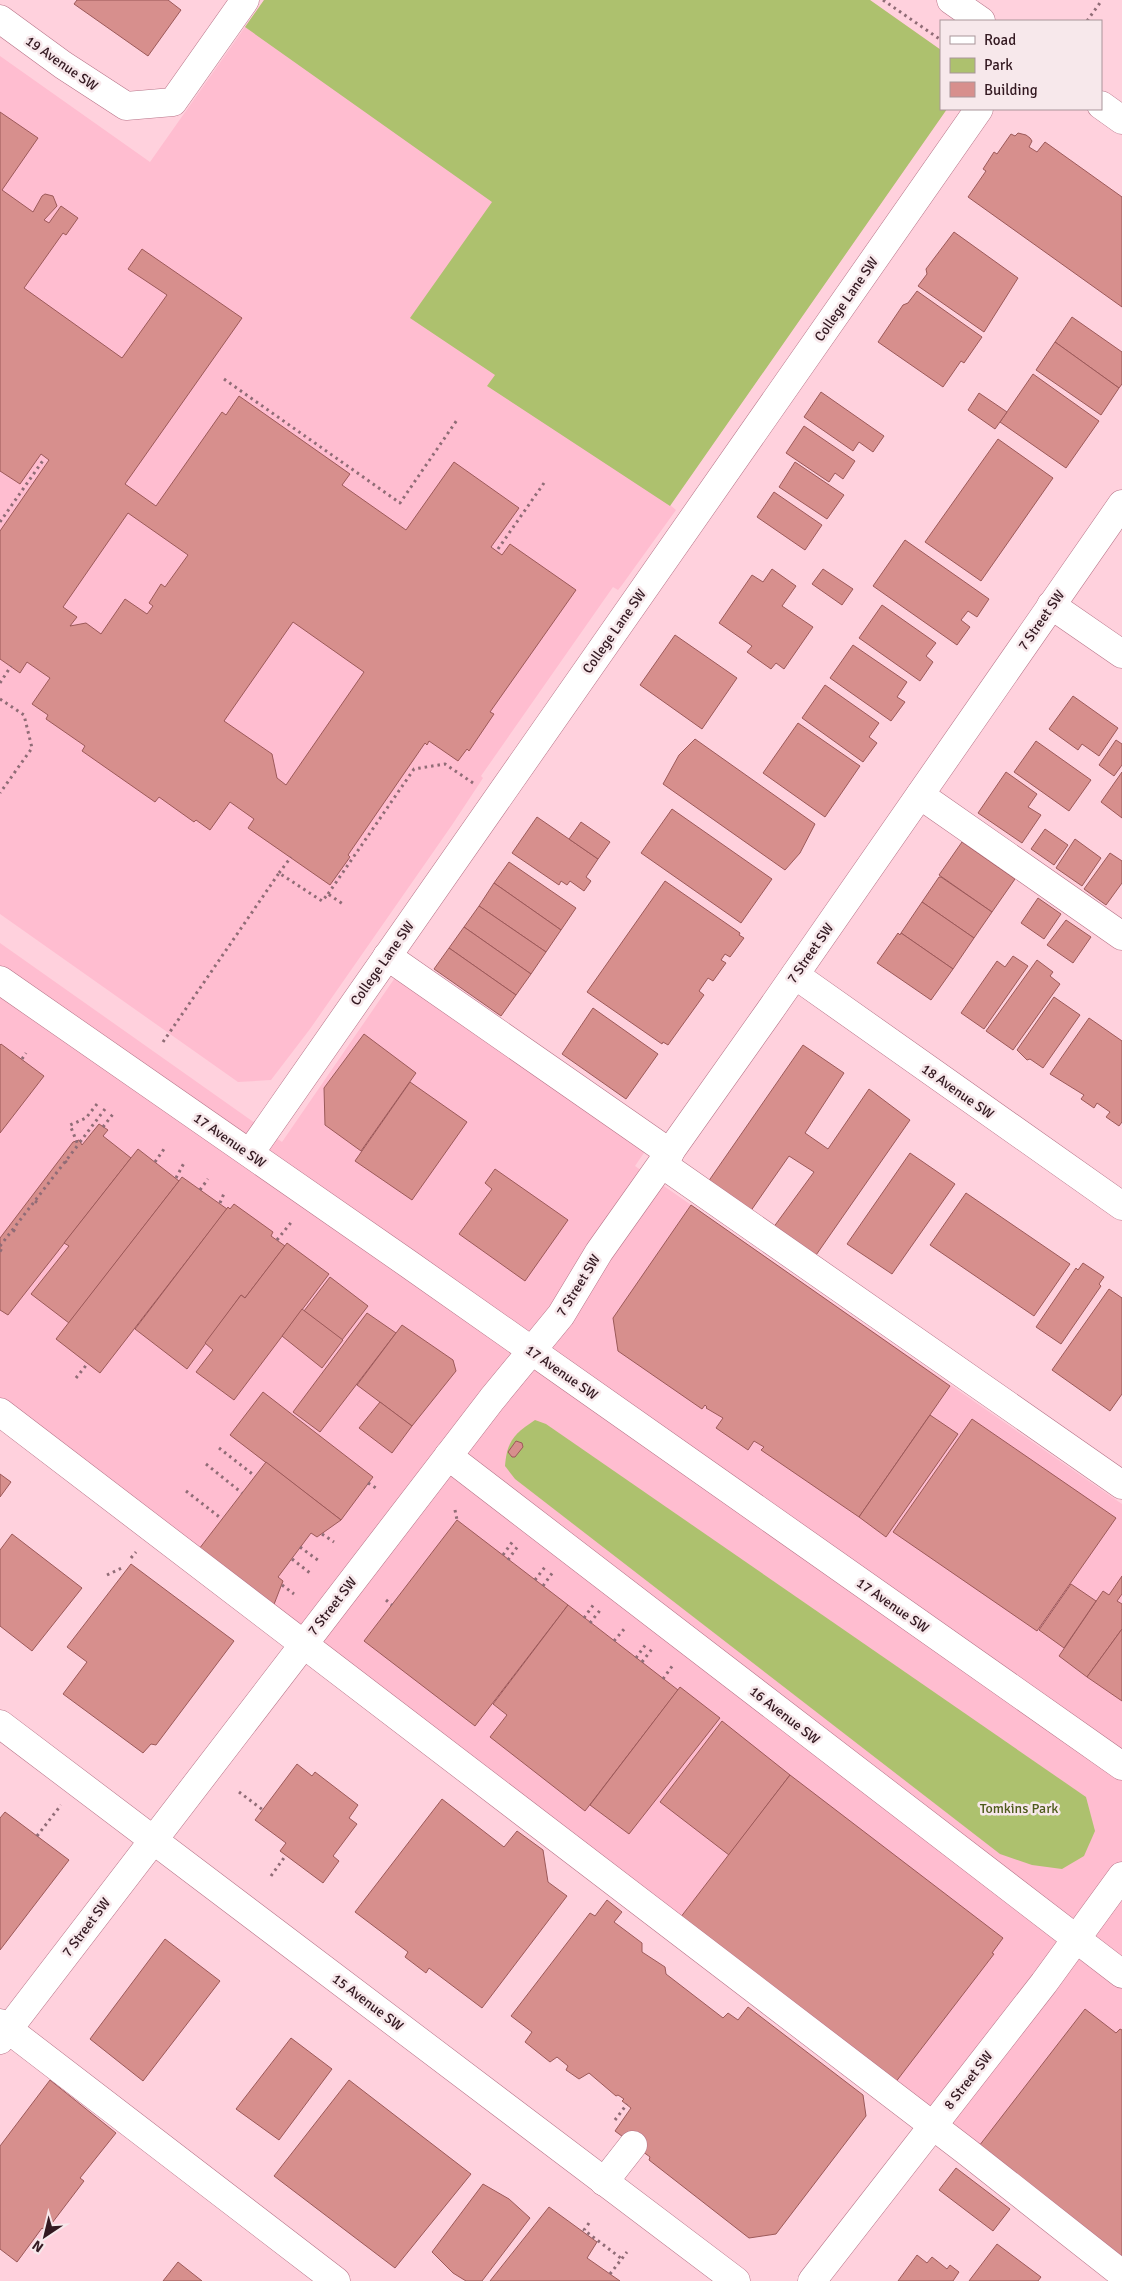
<svg xmlns="http://www.w3.org/2000/svg" width="1122" height="2281" font-family="Signika,sans-serif">
<style>
.built{fill:#ffbdd0}
.green{fill:#adc16e}
.building{fill:#d78f8d;stroke:#9c5959;fill-rule:evenodd}
.lines{fill:none;stroke-linecap:round;stroke-linejoin:round}
.minor-casing{stroke:#b77488;stroke-width:29}
.major-casing{stroke:#b77488;stroke-width:29}
.path{stroke:#906c76;stroke-width:3;stroke-dasharray:2.5 4;stroke-linecap:butt}
.minor{stroke:#fff;stroke-width:28}
.major{stroke:#fff;stroke-width:28}
.path-bridge{stroke:#906c76;stroke-width:3;stroke-dasharray:2.5 4;stroke-linecap:butt}
.labels{text-anchor:middle;stroke-width:5;stroke-linejoin:round;paint-order:stroke}
.street-label{font-size:14px;fill:#331921;stroke:#f7e8eb}
.park-label{font-size:14px;fill:#4d5a1b;stroke:#f7e8eb}
</style>
<rect width="100%" height="100%" fill="#ffd1dd"/>
<g class="built">
<path d="M264,0H870L941,50V109H947L670,505L676,510L622,585L618,590L613,587L481,776L483,778L452,825L310,1029L271,1080L238,1082L0,914V56L150,162Z"/>
<path d="M0,943L282,1142L401,969L648,1147L635,1166L1122,1504V2270L0,1409Z"/>
</g>
<g class="green">
<path d="M264,0H870L941,50V109H947L670,506L487,386L495,375L410,318L492,202L245,27Z"/>
<path d="M535,1420L546,1424L1086,1797L1095,1831L1084,1856L1062,1869L1032,1865L1000,1854L515,1479L505,1466C507,1441 514,1434 535,1420Z"/>
</g>
<g class="building">
<path d="M77,0H168L181,10L148,56L74,4Z"/>
<path d="M0,112L38,138L2,190L33,212L42,196L45,194L53,196L57,206L44,220L49,223L61,206L78,218L66,235L63,233L24,288L122,358L167,295L128,269L142,249L242,318L125,484L156,506L222,412L226,415L239,396L350,474L342,485L406,530L454,462L519,508L491,547L502,555L510,544L576,590L490,712L494,714L469,751L467,749L458,761L429,741L427,745L425,743L348,855L350,857L330,885L248,828L254,819L230,802L210,830L196,820L194,822L159,797L155,802L82,751L85,746L46,719L48,715L32,704L50,678L27,662L20,673L0,659V531L49,460L41,454L20,484L0,471ZM128,513L188,555L165,587L161,584L149,603L153,606L147,614L125,599L101,634L86,623L70,626L77,617L63,607ZM293,622L364,672L286,785L277,778L272,754L224,721Z"/>
<path d="M1018,133L1026,135L1030,138L1032,141L1029,147L1037,152L1045,142L1122,197V307L968,197L986,171L983,169L994,152L997,154L1011,134L1015,136Z"/>
<path d="M954,232L1018,278L984,332L918,286L927,274L926,269Z"/>
<path d="M917,291L982,337L964,363L961,361L943,387L878,342L903,305L908,303Z"/>
<path d="M1072,317L1122,352V384L1119,388L1055,342Z"/>
<path d="M1055,342L1119,388L1101,415L1036,370Z"/>
<path d="M1033,374L1099,421L1066,468L1000,422Z"/>
<path d="M821,392L884,436L873,452L859,442L853,451L804,417Z"/>
<path d="M979,393L1007,412L995,429L968,410Z"/>
<path d="M804,426L855,461L843,479L835,473L829,482L786,453Z"/>
<path d="M998,439L1053,478L981,581L925,542Z"/>
<path d="M795,462L844,495L827,519L779,487Z"/>
<path d="M774,492L822,525L805,550L757,517Z"/>
<path d="M905,540L989,599L977,617L968,611L961,620L970,627L957,645L873,586Z"/>
<path d="M772,569L796,586L782,606L813,627L784,669L776,663L771,669L747,652L752,646L719,623L752,575L763,582Z"/>
<path d="M823,569L853,589L842,605L812,584Z"/>
<path d="M882,605L936,643L926,656L933,662L920,681L859,638Z"/>
<path d="M675,635L737,678L702,729L640,685Z"/>
<path d="M853,645L907,682L897,697L905,702L891,721L830,678Z"/>
<path d="M825,685L879,723L869,737L877,743L863,762L802,718Z"/>
<path d="M1073,696L1118,728L1099,756L1082,744L1078,750L1049,729Z"/>
<path d="M798,723L860,766L825,817L763,773Z"/>
<path d="M695,739L815,824L800,853L785,870L663,784L679,755Z"/>
<path d="M1116,740L1122,744V765L1114,776L1099,765Z"/>
<path d="M1036,741L1091,780L1069,811L1014,772Z"/>
<path d="M1006,772L1037,794L1028,807L1041,815L1022,843L978,813Z"/>
<path d="M1122,772V818L1101,802Z"/>
<path d="M672,809L772,879L741,923L641,853Z"/>
<path d="M537,817L598,859L586,877L591,881L584,891L570,881L567,885L561,881L559,885L512,853Z"/>
<path d="M581,822L610,842L598,859L569,839Z"/>
<path d="M1045,829L1068,845L1054,865L1031,849Z"/>
<path d="M1075,839L1101,858L1082,886L1056,868Z"/>
<path d="M962,842L1015,879L992,912L939,875Z"/>
<path d="M1110,853L1122,861V883L1106,905L1084,889Z"/>
<path d="M509,862L576,908L561,930L494,883Z"/>
<path d="M939,877H941L992,912L974,938L922,902Z"/>
<path d="M665,881L740,933L739,935L744,938L730,957L725,954L721,960L726,963L713,981L708,978L699,991L704,995L668,1045L663,1042L662,1044L587,992Z"/>
<path d="M494,883L561,930L546,952L479,906Z"/>
<path d="M1038,898L1061,914L1044,939L1021,923Z"/>
<path d="M922,902L974,938L953,969L901,933Z"/>
<path d="M479,906L546,952L531,974L464,927Z"/>
<path d="M1066,920L1091,937L1073,963L1047,945Z"/>
<path d="M464,927L531,974L516,995L449,948Z"/>
<path d="M898,933L900,935L901,933L953,969L931,1000L877,963Z"/>
<path d="M449,948L516,995L501,1016L434,969Z"/>
<path d="M1013,956L1028,966L984,1029L961,1013L997,961L1005,967Z"/>
<path d="M1037,960L1053,972L1050,976L1060,984L1013,1050L986,1031Z"/>
<path d="M1054,997L1080,1015L1043,1068L1030,1059L1027,1060L1017,1050Z"/>
<path d="M593,1008L658,1054L626,1099L562,1054Z"/>
<path d="M1089,1018L1122,1041V1122L1119,1126L1106,1117L1110,1112L1097,1103L1094,1108L1081,1099L1084,1095L1050,1074Z"/>
<path d="M364,1034L416,1073L361,1151L325,1125L324,1088Z"/>
<path d="M1,1044L44,1076L0,1133V1045Z"/>
<path d="M803,1045L844,1073L805,1133L828,1149L869,1089L910,1120L814,1258L773,1228L814,1172L789,1156L750,1212L708,1182Z"/>
<path d="M410,1082L467,1122L412,1200L355,1161Z"/>
<path d="M99,1124L108,1130L103,1136L131,1158L8,1315L0,1310V1238L73,1142L79,1140L82,1145Z"/>
<path d="M138,1149L179,1181L69,1323L31,1294L69,1246L64,1243Z"/>
<path d="M910,1153L955,1184L892,1274L847,1244Z"/>
<path d="M495,1169L568,1220L525,1281L459,1234L492,1189L485,1183Z"/>
<path d="M182,1177L227,1209L100,1373L56,1339Z"/>
<path d="M966,1193L1070,1264L1034,1316L930,1245Z"/>
<path d="M234,1204L273,1232L271,1236L285,1246L245,1298L241,1295L187,1369L135,1329L228,1207L230,1209Z"/>
<path d="M691,1205L950,1386L859,1517L761,1450L764,1447L754,1441L748,1450L716,1428L723,1418L706,1408L707,1407L705,1405L702,1409L618,1351L613,1318Z"/>
<path d="M287,1243L329,1274L234,1400L196,1372L213,1350L205,1343L241,1295L245,1298Z"/>
<path d="M1083,1263L1104,1277L1099,1284L1101,1286L1061,1344L1036,1327L1076,1268L1078,1270Z"/>
<path d="M330,1277L368,1306L342,1340L304,1311Z"/>
<path d="M1109,1289L1122,1298V1394L1110,1411L1052,1370Z"/>
<path d="M302,1309L343,1340L322,1368L282,1336Z"/>
<path d="M367,1313L396,1333L320,1432L293,1412Z"/>
<path d="M402,1325L453,1360L456,1371L412,1426L357,1385Z"/>
<path d="M263,1392L373,1477L341,1520L230,1435Z"/>
<path d="M380,1402L412,1426L392,1453L359,1428Z"/>
<path d="M930,1415L958,1434L886,1537L859,1517Z"/>
<path d="M972,1419L1116,1518L1037,1631L893,1532Z"/>
<path d="M516,1441L522,1443L523,1447L515,1457H512L508,1452Z"/>
<path d="M266,1462L341,1520L317,1537L311,1533L278,1577L283,1581L273,1607L199,1549Z"/>
<path d="M0,1474L11,1482L0,1497Z"/>
<path d="M457,1520L568,1605L475,1726L364,1641Z"/>
<path d="M12,1534L82,1588L32,1651L0,1626V1550Z"/>
<path d="M131,1564L234,1641L156,1745L151,1744L143,1753L63,1694L87,1662L67,1647Z"/>
<path d="M1122,1576V1594L1117,1601L1122,1604V1629L1087,1677L1059,1656L1103,1591L1109,1595Z"/>
<path d="M1071,1584L1096,1601L1064,1648L1039,1630Z"/>
<path d="M568,1605L678,1690L585,1811L490,1737L507,1715L493,1704Z"/>
<path d="M1122,1629V1701L1087,1677Z"/>
<path d="M680,1687L720,1718L629,1834L590,1805Z"/>
<path d="M722,1721L790,1775L729,1855L660,1802Z"/>
<path d="M297,1764L312,1776L315,1772L358,1805L349,1818L357,1824L333,1856L339,1861L323,1883L280,1851L286,1843L255,1820Z"/>
<path d="M790,1775L1003,1938L992,1953L994,1954L895,2083L680,1918Z"/>
<path d="M442,1799L504,1847L517,1831L543,1850L548,1882L567,1896L482,2008L429,1968L426,1973L405,1957L408,1952L355,1912Z"/>
<path d="M5,1812L69,1860L0,1950V1818Z"/>
<path d="M607,1900L622,1912L614,1922L642,1943V1952L665,1967L666,1974L723,2018L728,2013L738,2020L748,2007L863,2095L866,2116L776,2234L749,2238L649,2160L650,2157L615,2131L631,2108L622,2101L624,2099L618,2095L616,2096L589,2073L579,2079L566,2070L568,2066L557,2057L550,2062L525,2042L532,2032L511,2016L590,1913L595,1916Z"/>
<path d="M165,1939L220,1981L143,2081L90,2039Z"/>
<path d="M1085,2009L1116,2033L1120,2029L1122,2030V2257L979,2146Z"/>
<path d="M291,2038L332,2069L279,2140L236,2109Z"/>
<path d="M50,2080L116,2133L80,2178L84,2181L46,2231L42,2228L17,2262L0,2249V2146Z"/>
<path d="M349,2080L471,2174L395,2268L274,2176Z"/>
<path d="M956,2168L1010,2209L993,2231L939,2190Z"/>
<path d="M483,2184L509,2199L530,2218L482,2281H466L453,2273L432,2252Z"/>
<path d="M549,2207L597,2242L587,2258L620,2281H490Z"/>
<path d="M997,2244L1041,2277L1038,2281H969Z"/>
<path d="M917,2255L927,2263L932,2257L947,2269L950,2265L959,2272L953,2281H898Z"/>
<path d="M178,2262L202,2281H163Z"/>
</g>
<g class="lines">
<defs>
<g id="minor">
<path d="M951,0L981,21"/>
<path d="M0,19L63,65L126,106L173,102L245,0"/>
<path d="M1101,105L1122,120"/>
<path d="M1051,605L1122,654"/>
<path d="M920,795L1122,936"/>
<path d="M387,956L670,1153"/>
<path d="M795,975L1122,1206"/>
<path d="M250,1153L979,109"/>
<path d="M662,1164L1122,1485"/>
<path d="M0,1412L966,2151L1122,2274"/>
<path d="M448,1456L1122,1974"/>
<path d="M0,1724L736,2281"/>
<path d="M0,2023L336,2281"/>
<path d="M0,2040L492,1399L561,1315L599,1252L769,1012L1122,504"/>
<path d="M604,2182L633,2145"/>
</g>
<g id="major">
<path d="M0,980L410,1265L1122,1766"/>
<path d="M812,2281L1044,1983L1122,1876"/>
</g>
</defs>
<use href="#minor" class="minor-casing"/>
<use href="#major" class="major-casing"/>
<g class="path">
<path d="M883,0L941,40"/>
<path d="M1087,21L1102,0"/>
<path d="M224,379L400,503L457,420"/>
<path d="M0,522L44,459"/>
<path d="M498,549L544,483"/>
<path d="M0,683L11,666"/>
<path d="M0,699L24,715L32,748L0,793"/>
<path d="M279,873L291,857"/>
<path d="M328,894L414,769L445,764L473,783"/>
<path d="M163,1042L279,873L322,901L328,894L343,904"/>
<path d="M22,1059L26,1053"/>
<path d="M103,1127L113,1114"/>
<path d="M80,1142L105,1109"/>
<path d="M155,1162L164,1149"/>
<path d="M176,1178L184,1163"/>
<path d="M200,1190L208,1179"/>
<path d="M220,1203L225,1191"/>
<path d="M277,1240L293,1220"/>
<path d="M0,1246L78,1145L70,1125L86,1118L97,1104"/>
<path d="M0,1250L2,1251"/>
<path d="M76,1378L88,1363"/>
<path d="M219,1448L255,1476"/>
<path d="M206,1464L242,1493"/>
<path d="M368,1483L376,1488"/>
<path d="M186,1491L222,1519"/>
<path d="M455,1510L457,1520"/>
<path d="M322,1534L334,1542"/>
<path d="M300,1547L319,1561"/>
<path d="M503,1555L513,1541"/>
<path d="M131,1558L136,1552"/>
<path d="M292,1559L310,1573"/>
<path d="M508,1560L518,1546"/>
<path d="M107,1575L124,1567"/>
<path d="M535,1580L545,1567"/>
<path d="M282,1585L294,1594"/>
<path d="M543,1586L553,1572"/>
<path d="M386,1600L392,1605"/>
<path d="M584,1618L594,1604"/>
<path d="M590,1623L601,1609"/>
<path d="M614,1641L625,1628"/>
<path d="M636,1658L646,1644"/>
<path d="M642,1662L652,1649"/>
<path d="M663,1679L673,1665"/>
<path d="M239,1792L263,1810"/>
<path d="M37,1836L61,1805"/>
<path d="M271,1876L286,1855"/>
<path d="M615,2120L627,2104"/>
<path d="M589,2223L584,2230L622,2259"/>
<path d="M610,2274L627,2252"/>
</g>
<use href="#minor" class="minor"/>
<use href="#major" class="major"/>
<g class="path-bridge">
<path d="M65,1161L68,1164"/>
<path d="M35,1201L38,1203"/>
<path d="M13,1230L16,1232"/>
</g>
</g>
<g class="labels">
<g class="street-label">
<text transform="translate(62 63) rotate(35)" y="5">19 Avenue SW</text>
<text transform="translate(846 299) rotate(-55)" y="5">College Lane SW</text>
<text transform="translate(1041 620) rotate(-55)" y="5">7 Street SW</text>
<text transform="translate(614 631) rotate(-55)" y="5">College Lane SW</text>
<text transform="translate(810 953) rotate(-55)" y="5">7 Street SW</text>
<text transform="translate(382 963) rotate(-55)" y="5">College Lane SW</text>
<text transform="translate(958 1091) rotate(35)" y="5">18 Avenue SW</text>
<text transform="translate(230 1140) rotate(35)" y="5">17 Avenue SW</text>
<text transform="translate(578 1285) rotate(-58)" y="5">7 Street SW</text>
<text transform="translate(562 1372) rotate(35)" y="5">17 Avenue SW</text>
<text transform="translate(893 1605) rotate(35)" y="5">17 Avenue SW</text>
<text transform="translate(332 1606) rotate(-52)" y="5">7 Street SW</text>
<text transform="translate(785 1715) rotate(38)" y="5">16 Avenue SW</text>
<text transform="translate(86 1927) rotate(-53)" y="5">7 Street SW</text>
<text transform="translate(368 2002) rotate(37)" y="5">15 Avenue SW</text>
<text transform="translate(968 2080) rotate(-52)" y="5">8 Street SW</text>
</g>
<g class="park-label">
<text x="1019" y="1813">Tomkins Park</text>
</g>
</g>
<rect x="940" y="20" width="162" height="90" fill="#f7e8eb" stroke="#a9959a"/>
<rect x="950" y="36" width="25" height="8" fill="#ffffff" stroke="#a9959a"/>
<text x="984" y="45" font-size="15" fill="#331921">Road</text>
<rect x="950" y="58" width="25" height="15" fill="#adc16e" stroke="#a9959a"/>
<text x="984" y="70" font-size="15" fill="#331921">Park</text>
<rect x="950" y="82" width="25" height="15" fill="#d78f8d" stroke="#a9959a"/>
<text x="984" y="95" font-size="15" fill="#331921">Building</text>
<g transform="translate(45 2236) rotate(215)" stroke="#f7e8eb" stroke-width="4" paint-order="stroke">
<path d="M0-4L9 19L0 12L-9 19Z" fill="#331921"/>
<text y="-8" font-size="14" font-weight="bold" text-anchor="middle" fill="#331921">N</text>
</g>
</svg>
